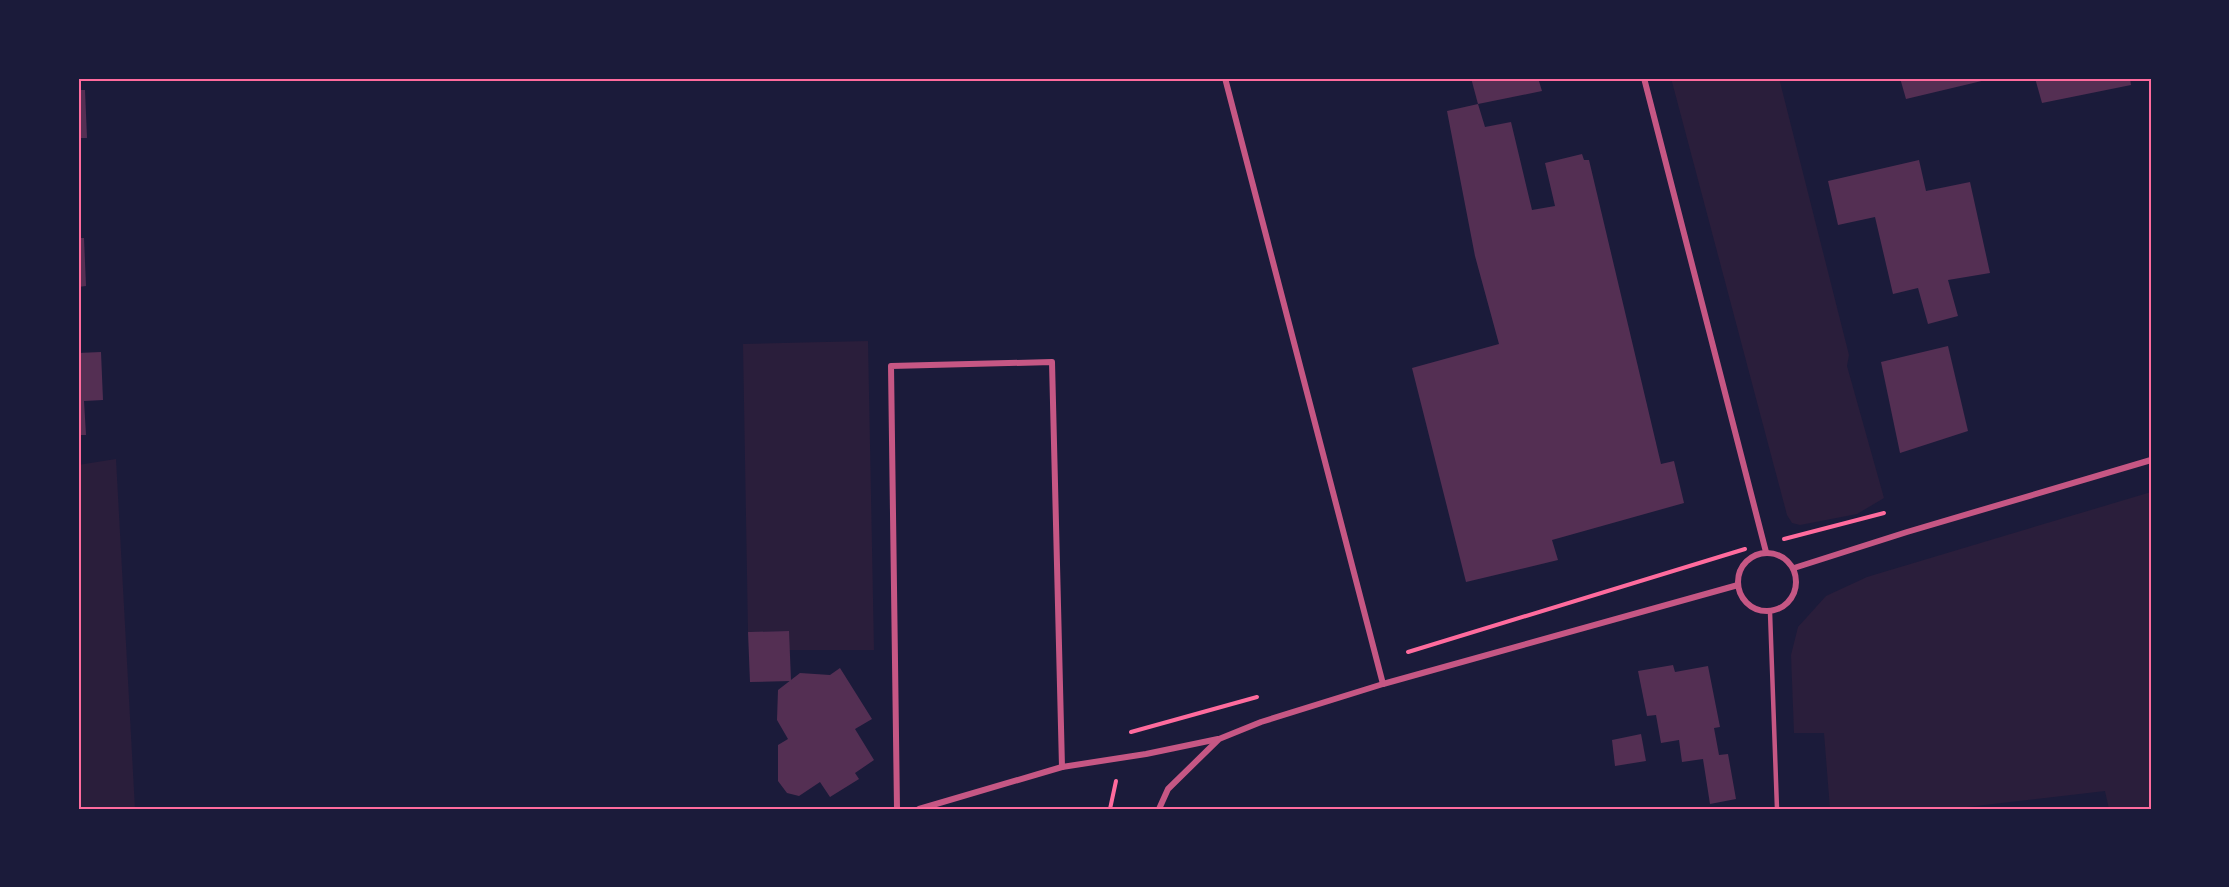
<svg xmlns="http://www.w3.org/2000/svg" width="2229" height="887" font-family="Roboto,sans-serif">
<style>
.green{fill:#2a1e3b}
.building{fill:#542f53}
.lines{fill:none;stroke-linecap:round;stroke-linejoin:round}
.path{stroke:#ff6b9d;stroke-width:4}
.service{stroke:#c65784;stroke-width:4.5}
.minor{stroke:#c65784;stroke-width:6}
.neatline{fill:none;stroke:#ff6b9d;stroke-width:2}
</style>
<rect width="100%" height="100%" fill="#1b1b3a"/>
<g class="green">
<path d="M1671,78H1779L1849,355L1847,366L1884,498L1857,514L1800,525L1792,523L1787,515Z"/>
<path d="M868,341L874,650H789L788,631L748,632L743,344Z"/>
<path d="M116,459L135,809H78V465Z"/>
<path d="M2151,492V809H2109L2105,791L1950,809H1830L1824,733H1794L1791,655L1798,627L1826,596L1867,577Z"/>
</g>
<g class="building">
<path d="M1471,78H1538L1542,91L1478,104Z"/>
<path d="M1900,78H1990V79L1906,99Z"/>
<path d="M2035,78H2130L2131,85L2042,103Z"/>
<path d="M78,90H85L87,138H78Z"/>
<path d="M1478,104L1485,127L1511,122L1532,210L1555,206L1545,163L1582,154L1584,160H1589L1661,464L1674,461L1684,503L1552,540L1558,560L1466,582L1412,368L1499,344L1475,256L1447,111Z"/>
<path d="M1919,160L1926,191L1970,182L1990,273L1948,280L1958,316L1928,324L1918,288L1893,294L1875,217L1838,225L1828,181Z"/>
<path d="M78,238H84L86,286L78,287Z"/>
<path d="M1948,346L1968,431L1900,453L1881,362Z"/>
<path d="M101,352L103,400L84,401L86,435H78V353Z"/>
<path d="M789,631L791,681L750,682L748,632Z"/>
<path d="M1673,665L1675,672L1708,666L1720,727L1714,728L1719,755L1728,754L1736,799L1710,804L1703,759L1682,762L1679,740L1661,743L1656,715L1647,716L1638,671Z"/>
<path d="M840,668L872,719L855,729L874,760L855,773L859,779L830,797L820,782L799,796L787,793L778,781V745L788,739L777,720L778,690L800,673L830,675Z"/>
<path d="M1641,734L1646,761L1615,766L1612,740Z"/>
</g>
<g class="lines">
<g class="path">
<path d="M1784,539L1884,513"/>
<path d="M1408,652L1745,549"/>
<path d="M1131,732L1257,697"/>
<path d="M1110,809L1116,781"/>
</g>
<path class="service" d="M1770,612L1777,809"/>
<g class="minor">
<path d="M1225,78L1383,684"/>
<path d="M1644,78L1766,552"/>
<circle cx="1767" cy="582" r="29"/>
<path d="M1794,568L1907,532L2151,460"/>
<path d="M897,809L891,366L1052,362L1062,767"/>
<path d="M919,809L1062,767L1146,754L1218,739"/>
<path d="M1159,809L1168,789L1219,739L1261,722L1383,684L1738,585"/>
</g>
</g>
<rect width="2229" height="887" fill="none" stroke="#1b1b3a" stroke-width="159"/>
<rect x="80" y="80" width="2070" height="728" class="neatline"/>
</svg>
